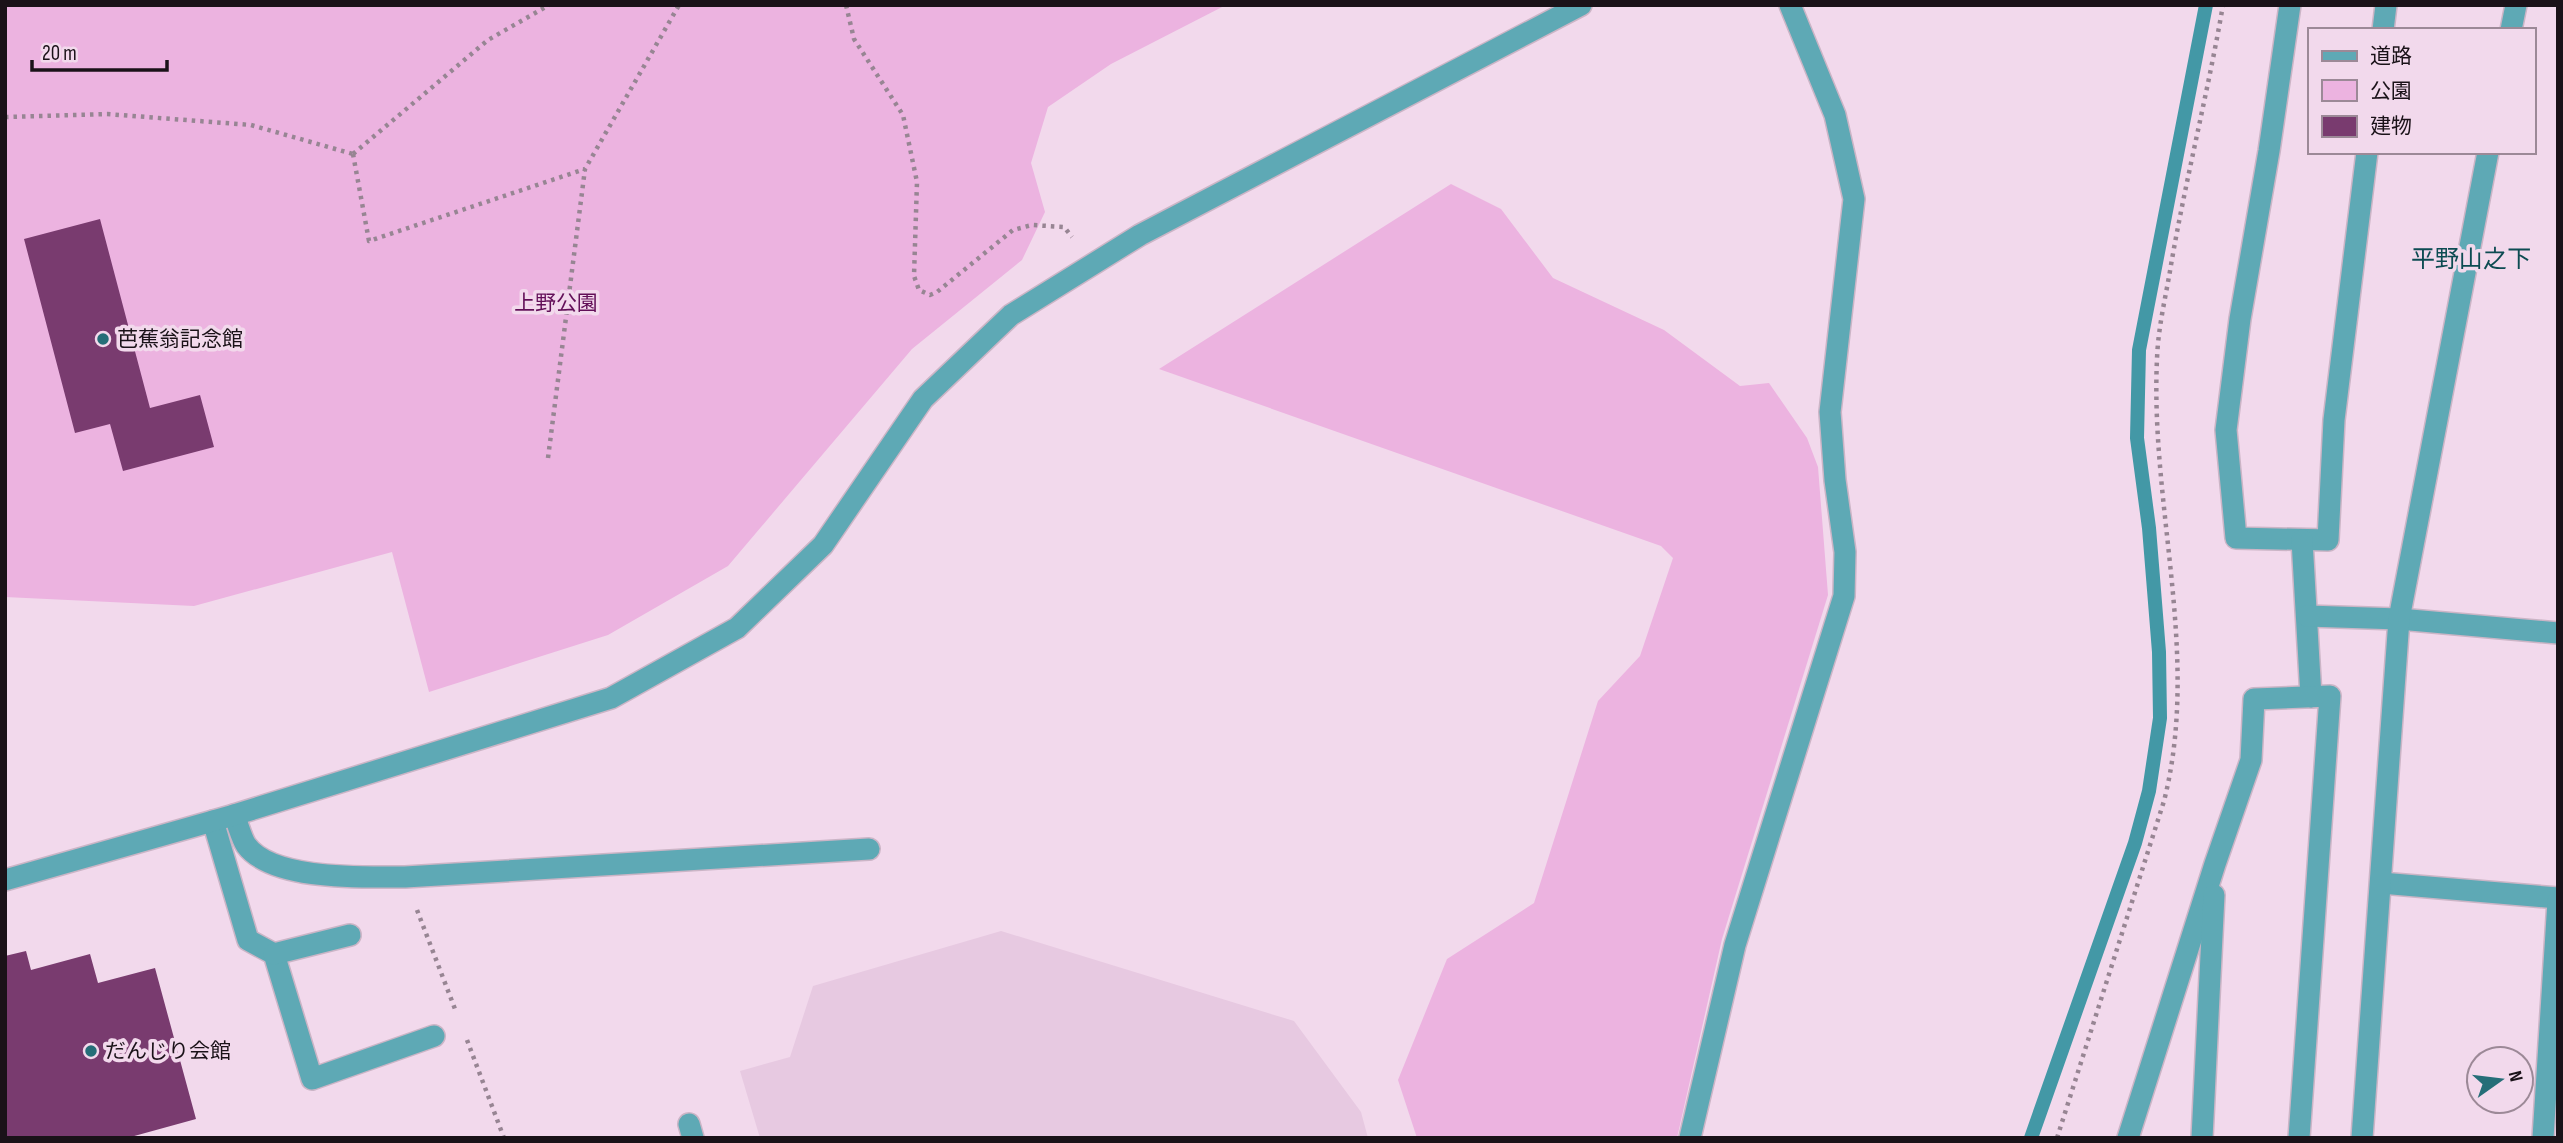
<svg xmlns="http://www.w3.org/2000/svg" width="2563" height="1143" font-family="'Sofia Sans Condensed','Noto Sans JP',sans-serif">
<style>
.built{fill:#e7c9e1}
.green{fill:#ecb3e0}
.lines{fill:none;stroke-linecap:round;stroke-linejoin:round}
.stream{stroke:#4398a6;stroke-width:14}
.building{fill:#793b6f}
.minor-casing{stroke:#cbb5c6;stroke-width:24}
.path{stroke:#978593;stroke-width:4.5;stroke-dasharray:3.5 5;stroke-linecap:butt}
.minor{stroke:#5ea9b5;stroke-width:21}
.poi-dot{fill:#256e78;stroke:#f2d9ec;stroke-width:2.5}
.labels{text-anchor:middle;stroke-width:7;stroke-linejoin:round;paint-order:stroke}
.park-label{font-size:21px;fill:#620f58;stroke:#f2d9ec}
.poi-label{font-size:21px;fill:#1a1218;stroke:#f2d9ec;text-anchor:start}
.quarter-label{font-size:24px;fill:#0d4b52;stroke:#f2d9ec}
</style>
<rect width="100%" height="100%" fill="#f2d9ec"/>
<path class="built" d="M1001,931L1294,1021L1361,1112L1368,1138H760L740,1071L790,1057L813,986Z"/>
<g class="green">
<path d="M5,5H1226L1111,64L1048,107L1031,163L1045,212L1022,260L912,349L728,566L608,635L429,692L392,552L194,606L5,597Z"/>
<path d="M1451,184L1501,209L1553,278L1664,330L1740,386L1769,383L1807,438L1818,467L1828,595L1722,939L1677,1138H1417L1398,1080L1447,959L1534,903L1598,701L1640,656L1673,558L1661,546L1159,369Z"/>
</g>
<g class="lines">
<path class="stream" d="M2031,1138L2135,843L2149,791L2160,718L2159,652L2149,528L2137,438L2139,350L2206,5"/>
</g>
<g class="building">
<path d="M100,219L150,408L200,395L214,447L123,471L110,424L75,433L24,239Z"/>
<path d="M26,951L31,970L90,954L98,983L155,968L196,1119L127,1138H5V956Z"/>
</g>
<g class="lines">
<defs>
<g id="minor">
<path d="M2290,5L2269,151L2240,319L2226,430L2236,538L2328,540L2334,420L2367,152"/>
<path d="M2383,30L2386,5"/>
<path d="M2511,30L2516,5"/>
<path d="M2302,540L2311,697"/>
<path d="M2307,616L2399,619L2558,633"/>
<path d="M234,815C238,824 241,837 246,845C272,881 365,877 405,877L869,849"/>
<path d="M213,821L248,940L274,954L312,1079L434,1036"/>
<path d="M5,880L234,815L611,698L737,628L823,545L923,399L1011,315L1140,235L1581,5"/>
<path d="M2381,883L2558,898"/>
<path d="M274,954L350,935"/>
<path d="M689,1124L693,1138"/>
<path d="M1690,1138L1735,945L1844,596L1845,552L1835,480L1830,412L1854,199L1835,115L1790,5"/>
<path d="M2128,1138L2215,864L2251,760L2254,699L2330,696L2299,1138"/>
<path d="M2202,1138L2214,895"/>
<path d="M2362,1138L2399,619L2488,152"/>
<path d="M2543,1138L2558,901"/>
</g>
</defs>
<use href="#minor" class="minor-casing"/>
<g class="path">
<path d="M846,5L854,39L903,115L917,182L914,276L919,290L930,295L937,292L1013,230L1032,225L1064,227L1072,237"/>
<path d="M5,117L107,114L251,125L353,154"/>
<path d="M353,154L369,241L585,169"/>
<path d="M353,154L488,40L549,5"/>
<path d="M548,458L585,169L679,5"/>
<path d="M417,910L455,1009"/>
<path d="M467,1040L504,1138"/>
<path d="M2057,1138L2164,801C2201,655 2150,507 2157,359C2158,327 2166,296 2171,265C2186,178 2208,92 2223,5"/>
</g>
<use href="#minor" class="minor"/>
</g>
<g class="poi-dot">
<circle cx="103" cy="339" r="7"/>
<circle cx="91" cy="1051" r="7"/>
</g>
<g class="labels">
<g class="park-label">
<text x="556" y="310">上野公園</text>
</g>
<g class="poi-label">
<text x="117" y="346">芭蕉翁記念館</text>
<text x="105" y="1058">だんじり会館</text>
</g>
<g class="quarter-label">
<text x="2471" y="267">平野山之下</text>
</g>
</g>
<rect width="2563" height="1143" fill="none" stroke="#1a1218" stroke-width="14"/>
<rect x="2308" y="28" width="228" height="126" fill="#f2d9ec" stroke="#9c8997" stroke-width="2"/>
<rect x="2322" y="51" width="35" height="10" fill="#5ea9b5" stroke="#9c8997" stroke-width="2"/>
<text x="2370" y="63" font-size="21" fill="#1a1218">道路</text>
<rect x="2322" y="80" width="35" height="21" fill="#ecb3e0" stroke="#9c8997" stroke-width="2"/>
<text x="2370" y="98" font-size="21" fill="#1a1218">公園</text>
<rect x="2322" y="116" width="35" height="21" fill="#793b6f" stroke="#9c8997" stroke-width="2"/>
<text x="2370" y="133" font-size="21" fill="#1a1218">建物</text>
<g transform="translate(2500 1080) rotate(76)"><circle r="33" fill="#f2d9ec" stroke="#9c8997" stroke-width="2"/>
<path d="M0-5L12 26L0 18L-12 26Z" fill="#256e78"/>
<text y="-10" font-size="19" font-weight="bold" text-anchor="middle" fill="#1a1218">N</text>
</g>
<path d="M32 60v10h135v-10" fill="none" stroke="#1a1218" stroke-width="3.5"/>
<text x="42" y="60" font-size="21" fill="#1a1218" stroke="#f2d9ec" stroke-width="5" paint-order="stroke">20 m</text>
</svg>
